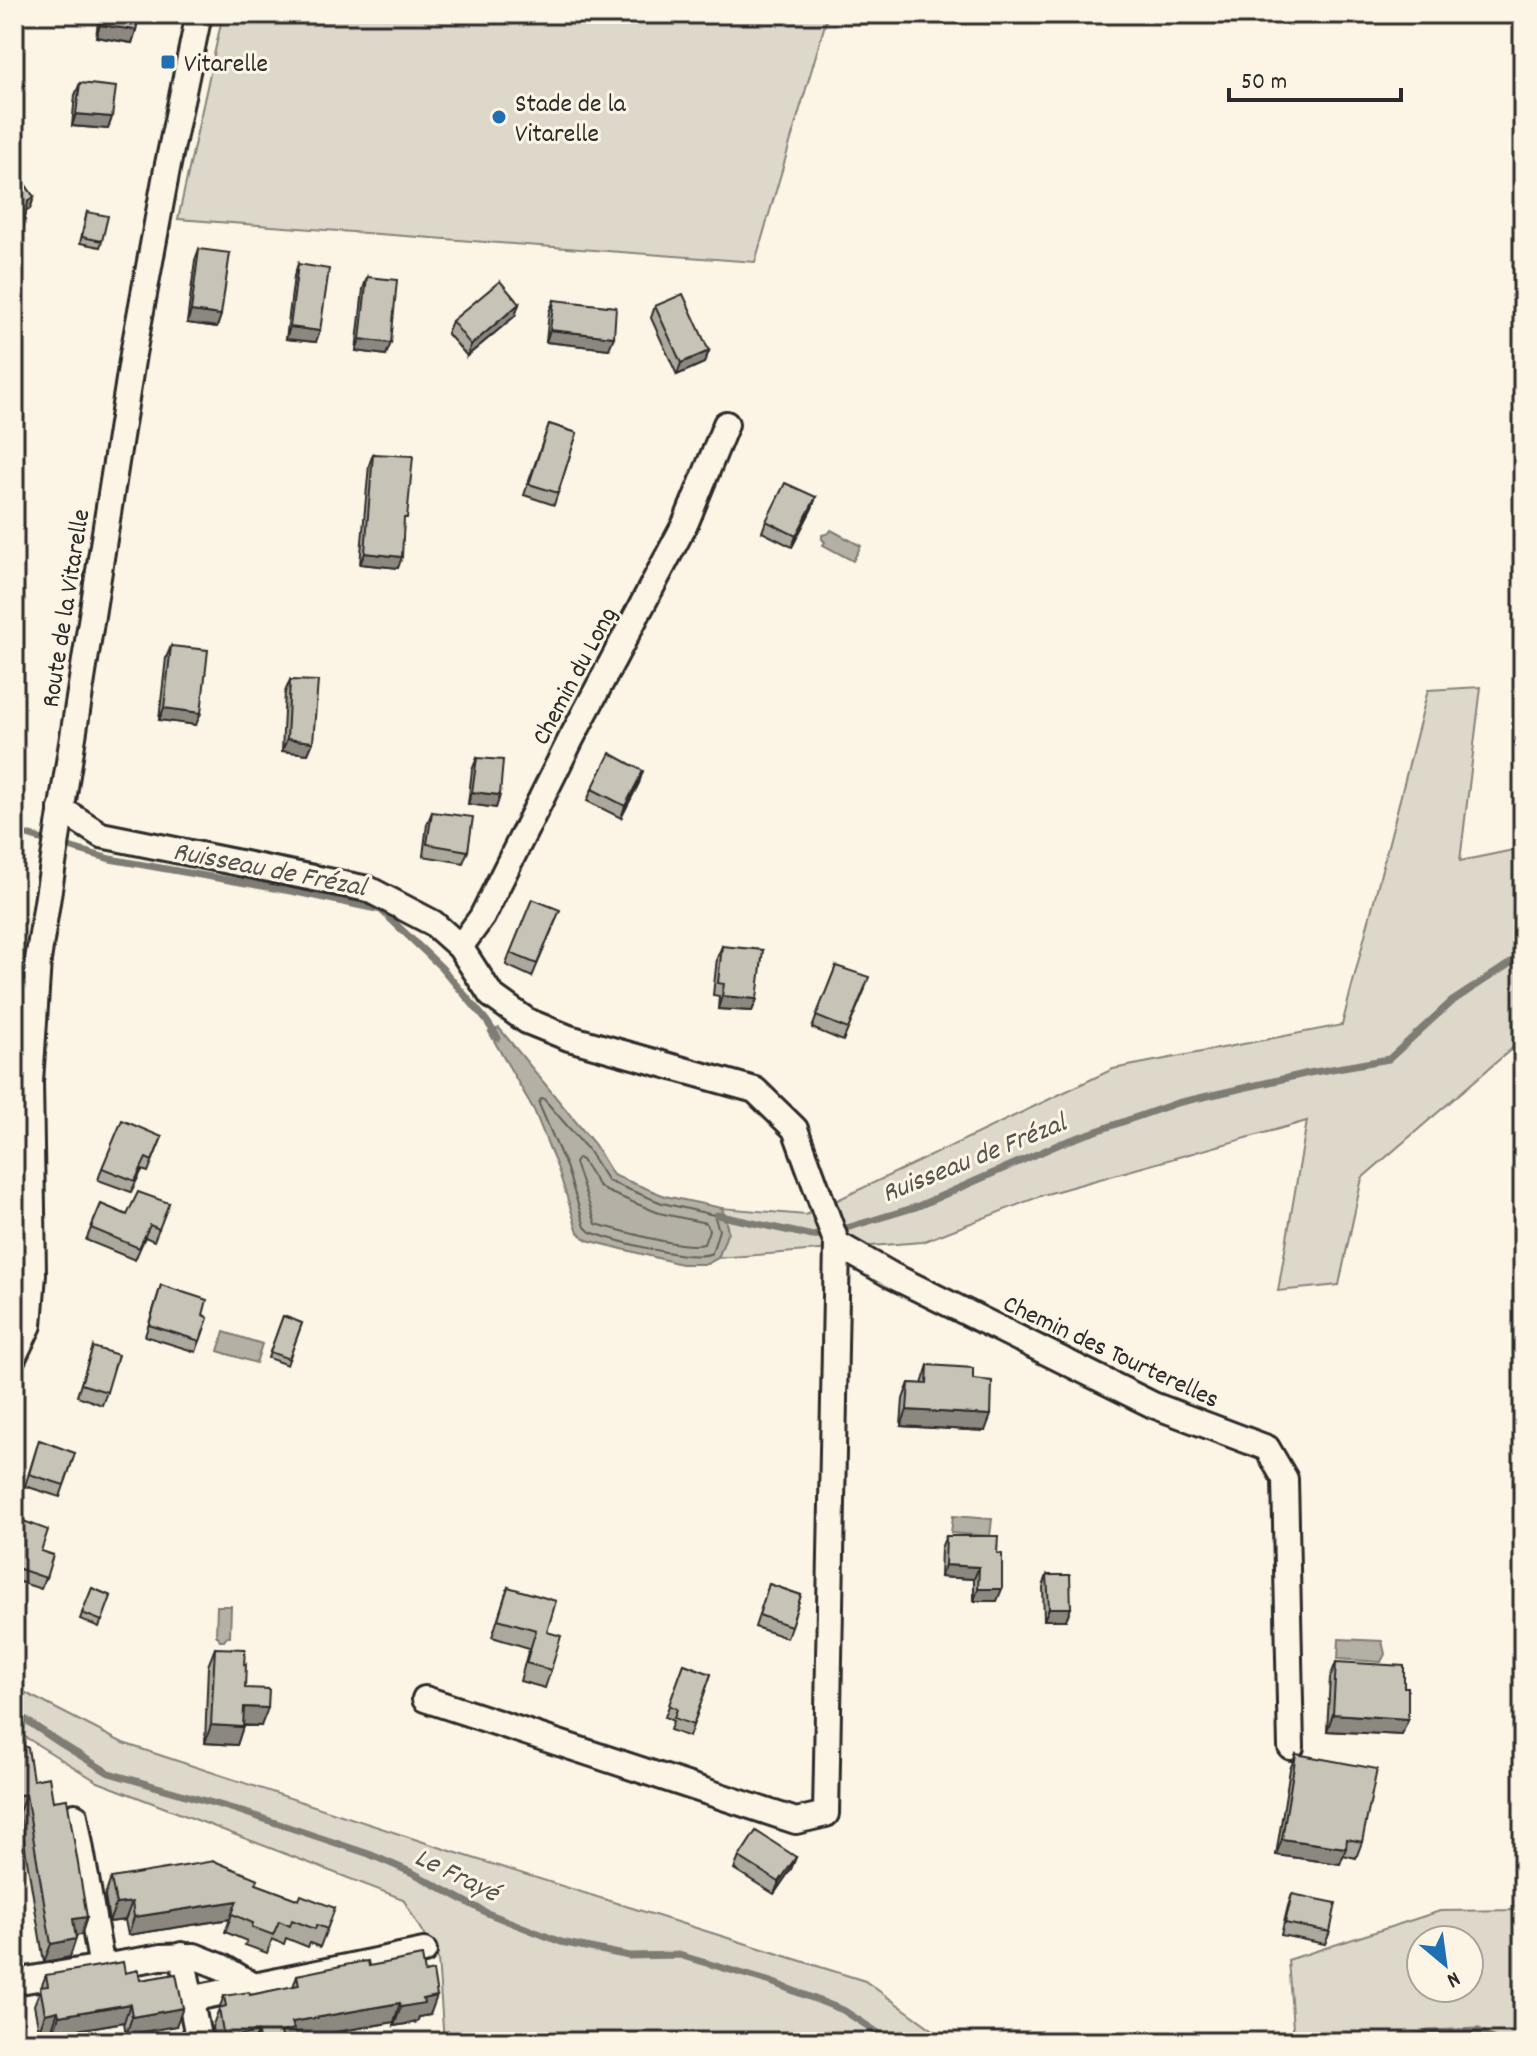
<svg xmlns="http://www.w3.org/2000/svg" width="1537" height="2056" font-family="Dekko,sans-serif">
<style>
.green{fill:#ded8ca;stroke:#84827a;stroke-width:2;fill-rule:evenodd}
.water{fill:#b4b0a5;stroke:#7d7b74;stroke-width:2}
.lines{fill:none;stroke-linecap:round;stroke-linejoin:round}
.shore{stroke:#62605c;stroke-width:2}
.stream{stroke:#7d7b74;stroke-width:7}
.minor-casing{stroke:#2b2b2b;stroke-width:30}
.minor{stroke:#fcf5e5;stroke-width:24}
.wall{fill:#aca89d;stroke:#2b2b2b;stroke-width:2}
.shaded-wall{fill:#8c8880;stroke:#2b2b2b;stroke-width:2}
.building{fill:#c8c3b7;stroke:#2b2b2b;stroke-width:2}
.poi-dot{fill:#1f6fb2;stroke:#fcf5e5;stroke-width:3}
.labels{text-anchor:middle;stroke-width:6;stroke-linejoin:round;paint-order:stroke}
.poi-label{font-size:26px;fill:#2b2b2b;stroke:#fcf5e5;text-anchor:start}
.street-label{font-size:26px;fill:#2b2b2b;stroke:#fcf5e5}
.water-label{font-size:28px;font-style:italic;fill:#545350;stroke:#fcf5e5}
</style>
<rect width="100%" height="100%" fill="#fcf5e5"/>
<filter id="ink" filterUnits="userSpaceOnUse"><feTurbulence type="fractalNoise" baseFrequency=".0125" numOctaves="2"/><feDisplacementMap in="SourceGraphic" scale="16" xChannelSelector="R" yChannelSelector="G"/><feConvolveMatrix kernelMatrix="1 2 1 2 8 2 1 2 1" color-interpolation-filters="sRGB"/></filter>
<g filter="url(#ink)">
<g class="green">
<path d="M223,14H828L755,262L178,219Z"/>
<path d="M1481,687L1460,861L1523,848V1039L1362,1178L1339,1285L1278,1291L1307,1121L1043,1195L922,1242L718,1258L728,1231L722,1208L806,1215L1113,1069L1342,1025L1428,690Z"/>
<path d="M14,1687L123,1743L460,1854L865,1981L950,2042H444L438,1959L403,1899L98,1782L14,1730Z"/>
<path d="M1523,1910V2042H1294L1288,1960L1440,1911ZM1469,1940V1988H1421V1940Z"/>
</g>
<g class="water">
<path d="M831,530L861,546L853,561L823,545L825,542L822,539V535L829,533Z"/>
<path d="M499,1028L595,1145L613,1175L665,1196L722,1208L728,1231L718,1258L707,1264H681L587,1240L578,1232L559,1172L534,1110L489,1032Z"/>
<path d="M224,1332L262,1344L256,1363L218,1351Z"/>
<path d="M953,1516L992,1519L990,1536L951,1533Z"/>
<path d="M217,1606H231L230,1637H227L224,1641H220L218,1636H216Z"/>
<path d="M1339,1639L1382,1641L1385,1654L1381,1662L1338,1659Z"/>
</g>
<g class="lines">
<g class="shore">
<path d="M543,1098L588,1150L608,1181L662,1203L714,1215L719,1230L712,1253C692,1263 613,1240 590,1232L585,1227L567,1169L539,1104L540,1100Z"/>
<path d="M578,1158L582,1160L598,1185L606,1191L659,1213L706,1223L709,1230L704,1244C683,1250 620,1230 596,1224L575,1163Z"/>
</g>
<g class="stream">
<path d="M14,831L50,842"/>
<path d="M62,845L110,859L296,892L381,910L441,967L486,1020L498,1038"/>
<path d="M717,1215L813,1236L840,1230L916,1207L1062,1143L1177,1103L1309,1073L1389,1059L1451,1002L1512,962L1523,957"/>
<path d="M14,1712L60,1743L109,1773L237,1810L369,1854L415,1874L487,1913L561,1942L629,1956L679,1955L771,1982L843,2010L892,2042"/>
<path d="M1391,2042L1428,2033L1479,2031L1498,2042"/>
</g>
<defs>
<g id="minor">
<path d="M61,809L101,835L368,889L433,923L460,947L491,995L527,1021L569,1038L755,1090L795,1129L837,1244L826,1814L796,1821L425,1699"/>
<path d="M460,947L482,917L571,739L686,522L726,424"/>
<path d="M837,1244L891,1275L1153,1405L1267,1448L1285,1479L1291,1747"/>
<path d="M14,1356L29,1325L33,1274L30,1082L38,960L133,354L167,169L199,14"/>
<path d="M75,1816L102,1968"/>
<path d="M182,1955L199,2042"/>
<path d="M14,1982L161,1957L194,1956L222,1967L254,1986L424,1951"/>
<path d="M190,1999L254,1986"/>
</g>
</defs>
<use href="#minor" class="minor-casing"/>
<use href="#minor" class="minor"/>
</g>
<g class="wall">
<path d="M99,14H139L136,30L132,43L96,37Z"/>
<path d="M80,83L112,117L108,129L72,126L75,95Z"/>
<path d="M15,170L34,197L30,209L26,211L23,228L19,240L14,239V174Z"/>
<path d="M87,212L102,241L100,247L80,243Z"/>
<path d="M199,249L221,315L217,327L187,323L195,260Z"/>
<path d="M298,264L316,342L286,339L294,276Z"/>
<path d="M367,277L386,355L356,351L363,289Z"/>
<path d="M554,300L609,349L546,342L549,312Z"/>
<path d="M519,304L515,316L467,356L447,333L452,321Z"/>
<path d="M655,306L709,351L704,363L677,375L651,318Z"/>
<path d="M549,424L577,433L554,505L524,495Z"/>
<path d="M373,454L403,528L398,568L360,564L369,465Z"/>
<path d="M816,497L812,508L792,547L762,532L766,521Z"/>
<path d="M171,646L196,725L159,720L166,658Z"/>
<path d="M290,680L313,742L308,754L282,751L285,692Z"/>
<path d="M477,758L500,795L496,808L468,804L472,770Z"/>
<path d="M639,783L621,818L587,801L592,789Z"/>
<path d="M432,812L468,851L463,863L423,856L427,824Z"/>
<path d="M555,922L532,977L506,965L510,953Z"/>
<path d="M722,946L757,999L752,1011L718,1009L719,996L713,995L717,958Z"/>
<path d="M836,966L865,989L843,1041L812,1028Z"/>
<path d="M162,1137L148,1172L142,1170L131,1192L98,1180L102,1168Z"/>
<path d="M169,1203L154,1241L145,1237L135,1260L86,1240L101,1204L127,1215Z"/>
<path d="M161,1285L208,1318L196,1352L145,1336Z"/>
<path d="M283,1316L302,1323L287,1365L268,1358Z"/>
<path d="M93,1347L107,1392L102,1405L77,1396Z"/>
<path d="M928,1365L973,1379L985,1431L901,1426L903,1399L909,1383L922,1384Z"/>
<path d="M39,1440L75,1453L60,1497L25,1486Z"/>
<path d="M14,1530L41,1551L53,1555L41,1589L14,1580Z"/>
<path d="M946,1536L997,1553V1601H974V1579L940,1577L941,1548Z"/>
<path d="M1047,1575L1066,1620H1044L1043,1587Z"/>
<path d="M769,1584L801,1595L787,1638L755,1627Z"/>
<path d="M508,1587L547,1632L551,1670L545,1688L520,1681L529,1648L492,1637Z"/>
<path d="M92,1588L111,1596L99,1627L80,1619Z"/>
<path d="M215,1648L244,1665L245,1688L261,1726H243L237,1745L205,1743L208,1666Z"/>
<path d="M1336,1662L1404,1687L1402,1735L1327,1731L1330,1678Z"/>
<path d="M684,1664L711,1674L689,1737L670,1730L673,1721L665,1717Z"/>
<path d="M14,1740L33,1780L53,1801L87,1917L81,1935H76L70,1957L44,1962L19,1812H14Z"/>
<path d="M1296,1754L1362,1842L1356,1858L1343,1855L1340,1864L1276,1855L1290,1769Z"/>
<path d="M739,1857H796L791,1869L774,1894L734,1869Z"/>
<path d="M111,1878L256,1884L299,1900L335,1908L320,1947L310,1943L308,1947L286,1938L284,1944L272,1939L267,1953L245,1945L247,1941L225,1932L230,1919L128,1935L125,1920L109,1922L105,1896Z"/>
<path d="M1292,1894L1330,1932L1325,1944L1281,1935L1288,1906Z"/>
<path d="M369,1966L430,2015L419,2017L417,2022L394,2026V2022L290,2040L289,2042H214L212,2027L224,1996L250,1995L293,1987L297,1975Z"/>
<path d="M125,1973L140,1980L176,2026L126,2035L124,2022L53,2034L52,2029L39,2031L34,2005L46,1975Z"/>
</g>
<g class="shaded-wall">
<path d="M100,25L136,30L132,43L96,37Z"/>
<path d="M76,114L112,117L108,129L72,126Z"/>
<path d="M34,197L30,209L23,213L28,201Z"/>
<path d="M519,304L515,316L467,356L471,345Z"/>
<path d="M191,311L221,315L217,327L187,323Z"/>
<path d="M290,327L320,331L316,342L286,339Z"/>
<path d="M550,330L614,337L609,349L546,342Z"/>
<path d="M360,339L391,343L386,355L356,351Z"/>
<path d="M709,351L704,363L677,375L681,363Z"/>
<path d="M816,497L812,508L792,547L796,536Z"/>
<path d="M365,553L402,557L398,568L360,564Z"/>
<path d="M164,708L201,713L196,725L159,720Z"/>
<path d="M287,739L313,742L308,754L282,751Z"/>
<path d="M643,771L639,783L621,818L625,806Z"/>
<path d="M472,792L500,795L496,808L468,804Z"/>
<path d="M722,996L757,999L752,1011L718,1009Z"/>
<path d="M907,1410L991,1415L985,1431L901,1426Z"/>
<path d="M945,1565L979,1567L974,1579L940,1577Z"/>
<path d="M978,1589H1002L997,1601H974Z"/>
<path d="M1049,1608H1071L1066,1620H1044Z"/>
<path d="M244,1707L268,1708L261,1726L237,1725Z"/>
<path d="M1333,1714L1408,1719L1402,1735L1327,1731Z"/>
<path d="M211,1725L243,1727L237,1745L205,1743Z"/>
<path d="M26,1794L19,1812H14V1796Z"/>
<path d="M1282,1839L1346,1848L1340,1864L1276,1855Z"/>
<path d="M796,1857L791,1869L774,1894L779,1882Z"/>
<path d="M237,1901L230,1919L128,1935L134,1917Z"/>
<path d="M132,1902L125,1920L109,1922L116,1904Z"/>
<path d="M87,1917L81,1935L67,1937L73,1919Z"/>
<path d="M76,1939L70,1957L44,1962L51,1944Z"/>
<path d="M437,1996L430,2015L419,2017L417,2022L394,2026L401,2007L423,1999Z"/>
<path d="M400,2003L394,2022L290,2040L289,2042H277L281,2032L292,2022Z"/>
<path d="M130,2004L124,2022L53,2034L59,2016Z"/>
<path d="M183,2008L176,2026L126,2035L132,2017Z"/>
<path d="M58,2011L52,2029L39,2031L45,2014Z"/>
<path d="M258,2032L254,2042H223L224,2038Z"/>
</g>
<g class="building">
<path d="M102,14H139L136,30L100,25Z"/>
<path d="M80,83L116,87L112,117L76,114Z"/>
<path d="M15,170L34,197L28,201L23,228L14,226V179Z"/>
<path d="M87,212L108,216L102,241L82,237Z"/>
<path d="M199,249L230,253L221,315L191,311Z"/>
<path d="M298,264L329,269L320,331L290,327Z"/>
<path d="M367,277L397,280L391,343L360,339Z"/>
<path d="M500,281L519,304L471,345L452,321Z"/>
<path d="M683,294L709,351L681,363L655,306Z"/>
<path d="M554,300L616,307L614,337L550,330Z"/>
<path d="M549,424L577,433L558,493L529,484Z"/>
<path d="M373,454L413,456L407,518H404L402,557L365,553Z"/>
<path d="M785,483L816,497L796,536L766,521Z"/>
<path d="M171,646L208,650L201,713L164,708Z"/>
<path d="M290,680L318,681L313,742L287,739Z"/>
<path d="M610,753L643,771L625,806L592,789Z"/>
<path d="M477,758L503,760L500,795L472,792Z"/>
<path d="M432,812L473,817L468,851L427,844Z"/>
<path d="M532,899L560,910L537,964L510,953Z"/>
<path d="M722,946L763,950L757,999L722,996L724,984L718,983Z"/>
<path d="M836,966L869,977L848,1029L816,1016Z"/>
<path d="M122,1120L162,1137L152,1161L146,1158L135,1181L102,1168Z"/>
<path d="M138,1192L169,1203L159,1229L150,1225L139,1248L91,1228L101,1204L127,1215Z"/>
<path d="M161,1285L207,1300L203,1315L208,1318L200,1341L149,1325Z"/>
<path d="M283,1316L302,1323L289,1359L270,1352Z"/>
<path d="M93,1347L118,1355L107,1392L81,1384Z"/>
<path d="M928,1365L973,1368V1379L992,1381L991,1415L907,1410L909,1383L927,1384Z"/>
<path d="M39,1440L75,1453L64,1485L29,1474Z"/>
<path d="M18,1519L48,1530L41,1551L53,1555L46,1578L14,1567V1531Z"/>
<path d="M946,1536H998L997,1553L1002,1554V1589H978L979,1567L945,1565Z"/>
<path d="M1047,1575H1070L1071,1608H1049Z"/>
<path d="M769,1584L801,1595L791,1626L759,1615Z"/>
<path d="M508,1587L556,1601L547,1632L561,1636L551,1670L526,1663L536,1630L498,1619Z"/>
<path d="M92,1588L111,1596L102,1621L82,1613Z"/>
<path d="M215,1648L245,1649L244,1665L246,1664L245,1688L269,1689L268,1708L244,1707L243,1727L211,1725Z"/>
<path d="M1336,1662L1404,1666V1687H1408V1719L1333,1714Z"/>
<path d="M684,1664L711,1674L693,1725L674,1718L677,1709L669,1705Z"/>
<path d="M14,1740L28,1748L33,1780L49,1777L53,1801L67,1799L87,1917L73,1919L76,1939L51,1944L26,1794L14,1796Z"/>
<path d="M1296,1754L1377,1769L1362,1842L1347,1839L1346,1848L1282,1839Z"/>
<path d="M756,1831L796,1857L779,1882L739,1857Z"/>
<path d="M214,1861L258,1879L256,1884L299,1900L301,1895L335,1908L327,1929L317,1925L315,1929L292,1920L290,1926L279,1921L273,1935L252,1927L253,1923L232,1914L237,1901L134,1917L132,1902L116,1904L111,1878Z"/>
<path d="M1292,1894L1336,1903L1330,1932L1285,1923Z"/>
<path d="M422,1956L425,1973L433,1971L437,1996L423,1999L424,2003L401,2007L400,2003L292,2022L294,2029L281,2032L283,2042H259L258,2032L224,2038L219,2008L226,2006L224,1996L249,1992L250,1995L299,1985L297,1975L355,1963L368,1961L369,1966Z"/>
<path d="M123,1962L125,1973L138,1970L140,1980L176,1974L183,2008L132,2017L130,2004L59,2016L58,2011L45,2014L40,1987L48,1986L46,1975Z"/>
</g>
</g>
<g class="poi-dot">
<rect x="160" y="54" width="16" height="16" rx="4"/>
<circle cx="499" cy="117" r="8"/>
</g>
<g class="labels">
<g class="poi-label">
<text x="184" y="71">Vitarelle</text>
<text x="515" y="111">Stade de la<tspan x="515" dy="30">Vitarelle</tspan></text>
</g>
<g class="street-label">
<text transform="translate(64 608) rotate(-81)" y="9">Route de la Vitarelle</text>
<text transform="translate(573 675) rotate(-62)" y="9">Chemin du Long</text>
<text transform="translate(1112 1350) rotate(25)" y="9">Chemin des Tourterelles</text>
</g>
<g class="water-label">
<text transform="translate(270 867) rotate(11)" y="10">Ruisseau de Frézal</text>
<text transform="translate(973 1156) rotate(-22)" y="10">Ruisseau de Frézal</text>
<text transform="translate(458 1873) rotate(26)" y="10">Le Frayé</text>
</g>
</g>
<rect width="1537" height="2056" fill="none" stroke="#fcf5e5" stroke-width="48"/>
<rect x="24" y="24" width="1489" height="2008" fill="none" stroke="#2b2b2b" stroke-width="3" filter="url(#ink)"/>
<g transform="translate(1445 1964) rotate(151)"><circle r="38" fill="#fcf5e5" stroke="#a8a49b" stroke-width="2"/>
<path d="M0-6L14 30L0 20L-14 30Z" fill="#1f6fb2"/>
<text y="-12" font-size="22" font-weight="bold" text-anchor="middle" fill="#2b2b2b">N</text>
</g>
<path d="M1229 88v12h172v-12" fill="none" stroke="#2b2b2b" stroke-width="4"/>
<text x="1241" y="88" font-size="24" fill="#2b2b2b" stroke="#fcf5e5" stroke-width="6" paint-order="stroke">50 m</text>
</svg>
